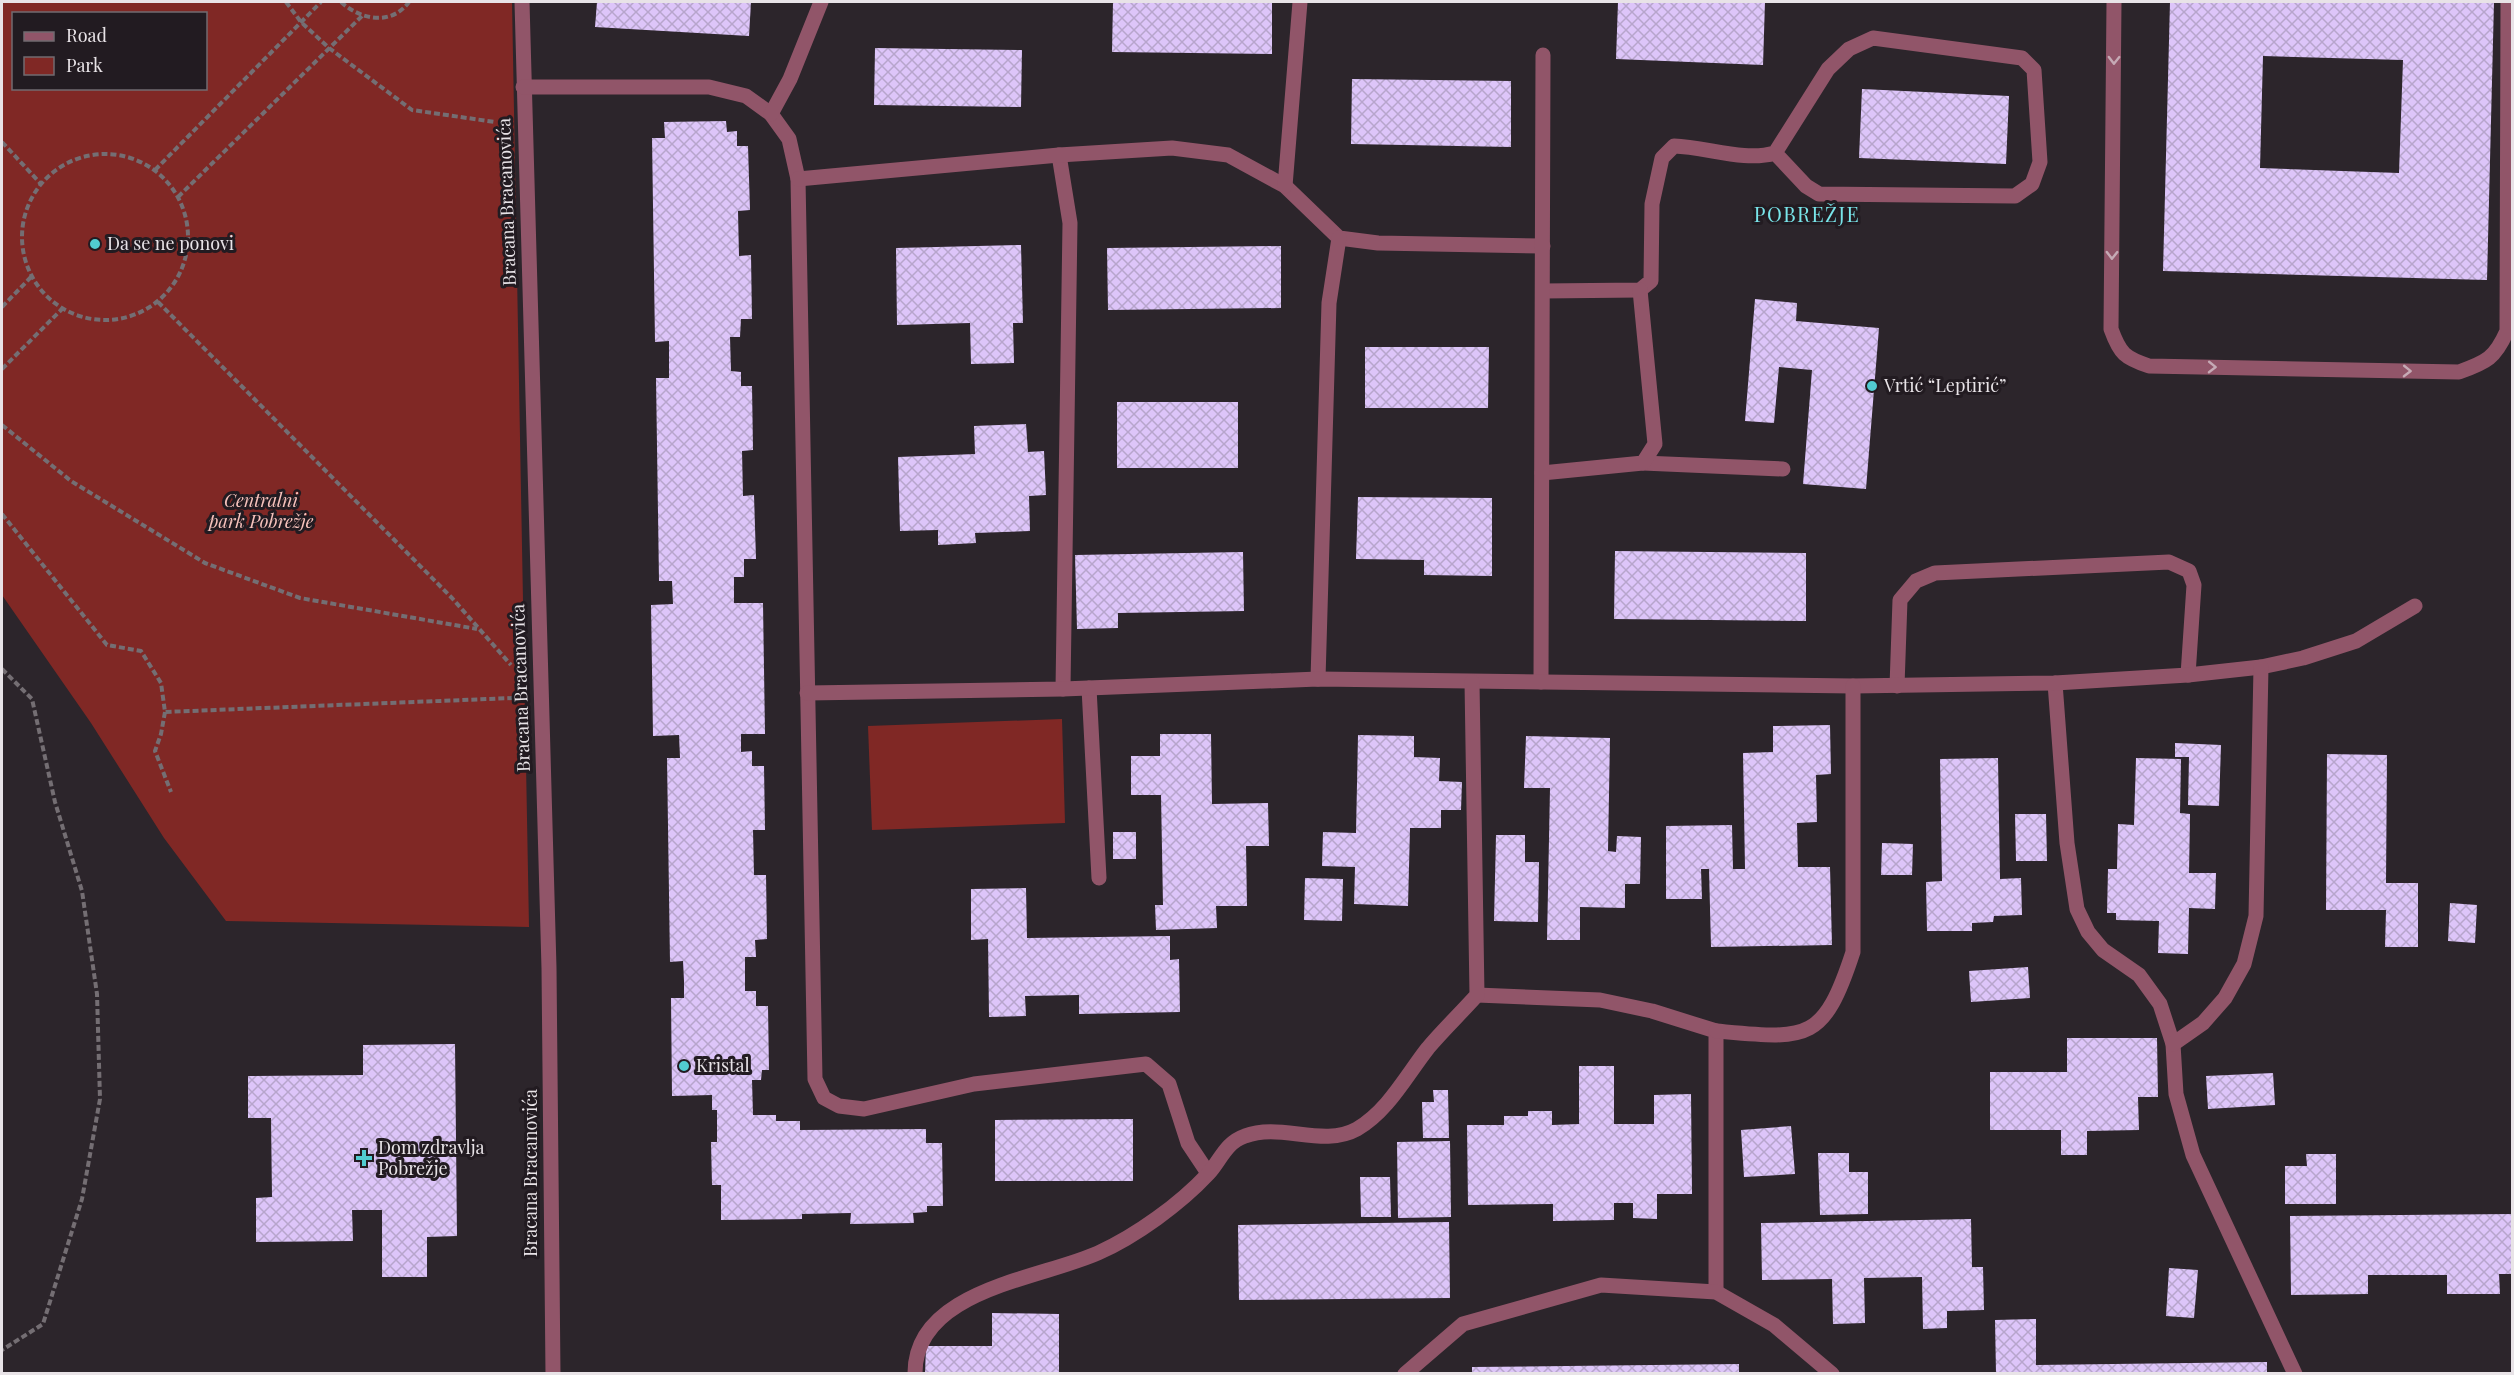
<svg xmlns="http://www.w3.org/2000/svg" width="2514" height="1375" font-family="'Playfair Display',serif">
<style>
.park{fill:#802825;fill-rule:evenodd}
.building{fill:url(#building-cross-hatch);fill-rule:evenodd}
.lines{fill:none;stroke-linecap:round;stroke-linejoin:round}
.path{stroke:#746e73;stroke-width:4;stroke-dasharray:6 3;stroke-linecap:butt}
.lane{stroke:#915569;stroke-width:15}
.street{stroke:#915569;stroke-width:15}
.oneway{stroke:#c5aab5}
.poi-dot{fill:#51ccd1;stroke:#221b21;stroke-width:2}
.labels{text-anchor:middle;stroke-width:6;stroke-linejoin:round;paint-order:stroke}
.street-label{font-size:18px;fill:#e8e3e7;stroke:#221b21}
.poi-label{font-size:18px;fill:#e8e3e7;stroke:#221b21;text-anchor:start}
.park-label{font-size:18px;font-style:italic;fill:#f7c2bc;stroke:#221b21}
.neighbourhood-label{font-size:20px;letter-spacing:1.5px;fill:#79e5ea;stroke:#221b21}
</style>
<defs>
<pattern id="building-cross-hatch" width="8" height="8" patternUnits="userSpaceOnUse" patternTransform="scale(1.5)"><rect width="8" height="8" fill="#ddc5f9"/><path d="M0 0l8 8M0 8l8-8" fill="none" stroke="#b7a5cc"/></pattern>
</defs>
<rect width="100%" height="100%" fill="#2c252b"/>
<g class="park">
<path d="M2,2H512L529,927L226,921L164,838L91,723L2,595ZM14,14H206V88H14Z"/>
<path d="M1062,719L1065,823L872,830L868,726Z"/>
</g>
<g class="building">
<path d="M597,2H751L749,36L595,27Z"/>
<path d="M1113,2H1272V54L1112,52Z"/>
<path d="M1618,2H1765L1763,65L1616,59Z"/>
<path d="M2170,2H2494L2487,280L2163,271ZM2263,56L2403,60L2399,173L2260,168Z"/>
<path d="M875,48L1022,50L1021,107L874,105Z"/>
<path d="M1352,79L1511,81V147L1351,144Z"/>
<path d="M1862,89L2009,96L2006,164L1859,158Z"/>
<path d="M726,121L727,132L737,131V146H748L750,210L738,211L739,256L751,255L752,319H741L740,337H730L731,371L741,372V386H752L753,450L742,451L743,496L754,495L756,559H744V577H734V603H763L765,734H741V752L752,751V766H764L765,830H753L754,875H766L767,939L755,940L756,957H745V991H756V1006H768L769,1070H762L761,1080H752L753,1115H776V1121H800V1130L926,1129V1143H942L943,1206H927V1212L913,1213L914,1223L850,1224L851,1213L802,1214V1219L721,1220V1185H712L711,1142H717V1110H712V1095L672,1096L671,998H684V981L683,961L670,962L667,758H680L679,735L653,736L651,605L673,604L672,581H659L656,378H669V341L655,342L652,138H665L664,122Z"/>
<path d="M1021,245L1023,323H1013L1014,363L971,364L970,323L897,325L896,248Z"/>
<path d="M1281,246V308L1108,310L1107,248Z"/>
<path d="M1755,299L1797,303L1796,321L1879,328L1866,489L1803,484L1812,370L1779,367L1774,423L1745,421Z"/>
<path d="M1365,347H1489L1488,408H1365Z"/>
<rect x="1117" y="402" width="121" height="66"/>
<path d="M1026,424L1028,452L1044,451L1046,495L1029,496L1030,531L975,533L976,543L938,545V530L900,531L898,457L975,454L974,426Z"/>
<path d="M1358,497L1492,498V576L1424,575V560L1356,559Z"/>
<path d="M1615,551L1806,553V621L1614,619Z"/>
<path d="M1243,552L1244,611L1118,613V628L1077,629L1075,555Z"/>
<path d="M1830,725L1831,774L1816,775L1817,822L1797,823L1798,867H1830L1832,945L1711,947L1709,869H1701L1702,899H1666V826L1732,825L1733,869H1745L1743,753L1773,752V726Z"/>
<path d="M1160,734H1211L1212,804L1268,803L1269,846H1246L1247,906H1216L1217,928L1156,930L1155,905H1163L1161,795H1131V756H1160Z"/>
<path d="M1358,735L1414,736V757L1440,758L1439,781L1462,782L1461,810H1441V828H1410L1408,906L1354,904L1355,867L1322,866L1323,832L1356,833Z"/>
<path d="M1526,736L1610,738L1608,851L1616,852L1617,836L1641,837L1640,884H1625V908L1580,907V940H1547L1550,788H1524Z"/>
<path d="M2175,743L2221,745L2219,806L2188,805L2189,757H2175Z"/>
<path d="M2327,754L2387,755L2386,883H2418V947H2385L2386,910H2326Z"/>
<path d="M1998,758L2000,879L2021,878L2022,915L1994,916L1993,922L1972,923V931H1927L1926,882L1942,881L1940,759Z"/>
<path d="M2136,758L2181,759L2180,813L2190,814L2189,873H2216L2215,909L2189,908L2188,954L2158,953L2159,921L2116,920V913H2107L2108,869H2117L2118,824L2134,825Z"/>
<path d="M2015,814H2046L2047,861H2016Z"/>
<rect x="1113" y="832" width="23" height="27"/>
<path d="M1496,835H1525V862H1539L1538,922L1494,921Z"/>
<path d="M1882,843L1913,844L1912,875H1881Z"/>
<path d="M1305,878L1343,879L1342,921L1304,920Z"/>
<path d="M1026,888L1027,938L1170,936V960L1179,959L1180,1012L1079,1014V995L1025,996L1026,1016L989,1017L988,939L971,940V889Z"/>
<path d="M2450,903L2477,905L2475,943L2448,941Z"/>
<path d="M2028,967L2030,998L1971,1002L1969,971Z"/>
<path d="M2067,1038H2157L2158,1097H2138L2139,1130L2087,1131V1155H2061V1130H1990V1072H2067Z"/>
<path d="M455,1044L457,1236L427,1237V1277H382V1210H352L353,1241L256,1242V1198L272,1197L271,1118H248V1076L363,1075V1045Z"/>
<path d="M1579,1066H1614V1124H1654V1095L1691,1094L1692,1194H1657V1219L1633,1218V1203H1614V1220L1553,1221V1204L1468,1205L1467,1125H1504V1116H1528V1111H1552V1125L1579,1124Z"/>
<path d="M2273,1073L2275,1105L2208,1109L2206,1076Z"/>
<path d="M1433,1090H1448L1449,1138H1423L1422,1102H1434Z"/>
<path d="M1133,1119V1181H995V1120Z"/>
<path d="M1791,1126L1795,1174L1744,1177L1741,1130Z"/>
<path d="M1450,1141L1451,1217L1398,1218L1397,1142Z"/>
<path d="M1818,1153H1849V1172H1868V1214L1820,1215Z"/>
<path d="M2306,1154H2336V1204H2285V1166H2307Z"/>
<path d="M1360,1177H1390L1391,1217H1361Z"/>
<path d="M2512,1214V1274H2499L2500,1294H2447V1275H2368V1294L2291,1295L2290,1216Z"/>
<path d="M1971,1219L1972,1267H1983L1984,1310L1947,1311V1328L1923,1329L1922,1277L1864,1278L1865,1323L1833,1324L1832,1279L1762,1280L1761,1223Z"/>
<path d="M1449,1222L1450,1298L1239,1300L1238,1225Z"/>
<path d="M2169,1268L2198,1270L2194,1318L2166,1316Z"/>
<path d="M992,1313L1059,1314V1374H925L926,1346H992Z"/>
<path d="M2036,1319V1365L2267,1362V1374H1996L1995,1320Z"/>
<path d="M1739,1364V1374H1472V1367Z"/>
</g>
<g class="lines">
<g class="path">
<path d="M286,2L301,22L329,48L412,110L495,122"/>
<path d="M341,2C361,20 391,26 409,2"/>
<path d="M2,142L41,184"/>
<circle cx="105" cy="237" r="83"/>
<path d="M155,170L321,2"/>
<path d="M178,197L362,16"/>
<path d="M158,302L452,598L511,665"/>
<path d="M2,307L31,277"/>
<path d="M2,369L62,309"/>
<path d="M2,425L71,481L205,563L300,598L477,629"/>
<path d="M2,514L107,645L141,651L161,683L165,712L513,698"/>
<path d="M2,669L32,699L55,802L82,891L97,994L100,1099L82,1199L43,1324L2,1350"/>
<path d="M165,712L161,734L155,751L171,792"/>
</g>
<g class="lane">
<path d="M2114,2L2111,329C2120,354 2125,358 2149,366L2459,372C2487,362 2495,358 2507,331L2508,2"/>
<path d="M1897,686L1900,600L1916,581L1935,573L2169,562L2189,571L2194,585L2188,675"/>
<path d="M1089,688L1099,878"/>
</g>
<g class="street">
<path d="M522,2L549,968L553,1374"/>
<path d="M523,87H709L746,96L771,114L789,139L798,179L815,1079L824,1098L839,1106L864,1109L974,1084L1146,1064L1169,1084L1188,1143L1208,1173"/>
<path d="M771,114L790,79L821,2"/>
<path d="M1059,155L1070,223L1063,689"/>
<path d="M798,179L1059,155L1172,148L1228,155L1285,186L1339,238L1378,243L1543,246"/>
<path d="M1285,186L1300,2"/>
<path d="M1543,291L1640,290L1651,281L1652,204L1662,158L1674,146C1707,147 1744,162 1775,153L1828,69L1849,49L1873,38L2022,58L2034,70L2040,162L2032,184L2015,196L1819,194L1806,186L1775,153"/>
<path d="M1643,463L1783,469"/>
<path d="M1542,473L1643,463L1655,444L1640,290"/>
<path d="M1318,679L1329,303L1339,238"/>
<path d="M1541,682L1543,55"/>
<path d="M2055,683L2067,843L2077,909L2088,932L2103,950L2139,975L2160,1004L2173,1044L2176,1094L2193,1155L2295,1374"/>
<path d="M807,693L1063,689L1318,679L1853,686L2055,683L2188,675L2261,667L2303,658L2356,641L2415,606"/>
<path d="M1477,995L1600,1000L1652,1011L1716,1031V1292"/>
<path d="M1716,1031C1807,1039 1823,1044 1853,952V686"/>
<path d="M2173,1044L2203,1023L2225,998L2244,964L2256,916L2261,667"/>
<path d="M915,1374C914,1290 1040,1279 1098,1253C1136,1236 1180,1204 1208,1174C1221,1160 1225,1143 1245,1136C1280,1122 1323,1148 1357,1129C1388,1111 1406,1076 1428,1048C1443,1030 1461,1013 1477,995L1472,682"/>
<path d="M1405,1374L1463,1324L1601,1285L1716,1292L1774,1325L1832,1374"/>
</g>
</g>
<defs><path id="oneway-chevron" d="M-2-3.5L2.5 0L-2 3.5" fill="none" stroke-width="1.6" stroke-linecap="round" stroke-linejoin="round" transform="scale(1.5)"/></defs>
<g class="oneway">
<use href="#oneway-chevron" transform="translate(2114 60) rotate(91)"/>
<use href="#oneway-chevron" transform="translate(2112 255) rotate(91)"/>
<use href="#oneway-chevron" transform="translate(2212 367) rotate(1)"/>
<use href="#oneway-chevron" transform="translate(2407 371) rotate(1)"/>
</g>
<g class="poi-dot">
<circle cx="95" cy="244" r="6"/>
<circle cx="1872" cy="386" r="6"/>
<circle cx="684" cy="1066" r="6"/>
<path d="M361 1149h6v6h6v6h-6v6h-6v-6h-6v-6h6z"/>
</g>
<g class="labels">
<g class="street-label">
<text transform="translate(507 202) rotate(-92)" y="6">Bracana Bracanovića</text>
<text transform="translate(521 688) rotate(-92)" y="6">Bracana Bracanovića</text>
<text transform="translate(531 1173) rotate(-90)" y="6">Bracana Bracanovića</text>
</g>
<g class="poi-label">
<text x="107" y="250">Da se ne ponovi</text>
<text x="1884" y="392">Vrtić “Leptirić”</text>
<text x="696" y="1072">Kristal</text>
<text x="378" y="1154">Dom zdravlja<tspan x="378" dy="21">Pobrežje</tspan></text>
</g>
<g class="park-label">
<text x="261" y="507">Centralni<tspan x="261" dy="21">park Pobrežje</tspan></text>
</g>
<g class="neighbourhood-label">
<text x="1807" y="222">POBREŽJE</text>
</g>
</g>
<rect width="2514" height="1375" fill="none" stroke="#e8e3e7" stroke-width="6"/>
<rect x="12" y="12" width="195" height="78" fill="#221b21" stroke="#716b70" stroke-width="1.5"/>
<rect x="24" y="32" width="30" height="9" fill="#915569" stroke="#716b70" stroke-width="1.5"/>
<text x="66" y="42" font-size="18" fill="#e8e3e7">Road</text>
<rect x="24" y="57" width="30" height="18" fill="#802825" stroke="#716b70" stroke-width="1.5"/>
<text x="66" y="72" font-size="18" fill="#e8e3e7">Park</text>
</svg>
